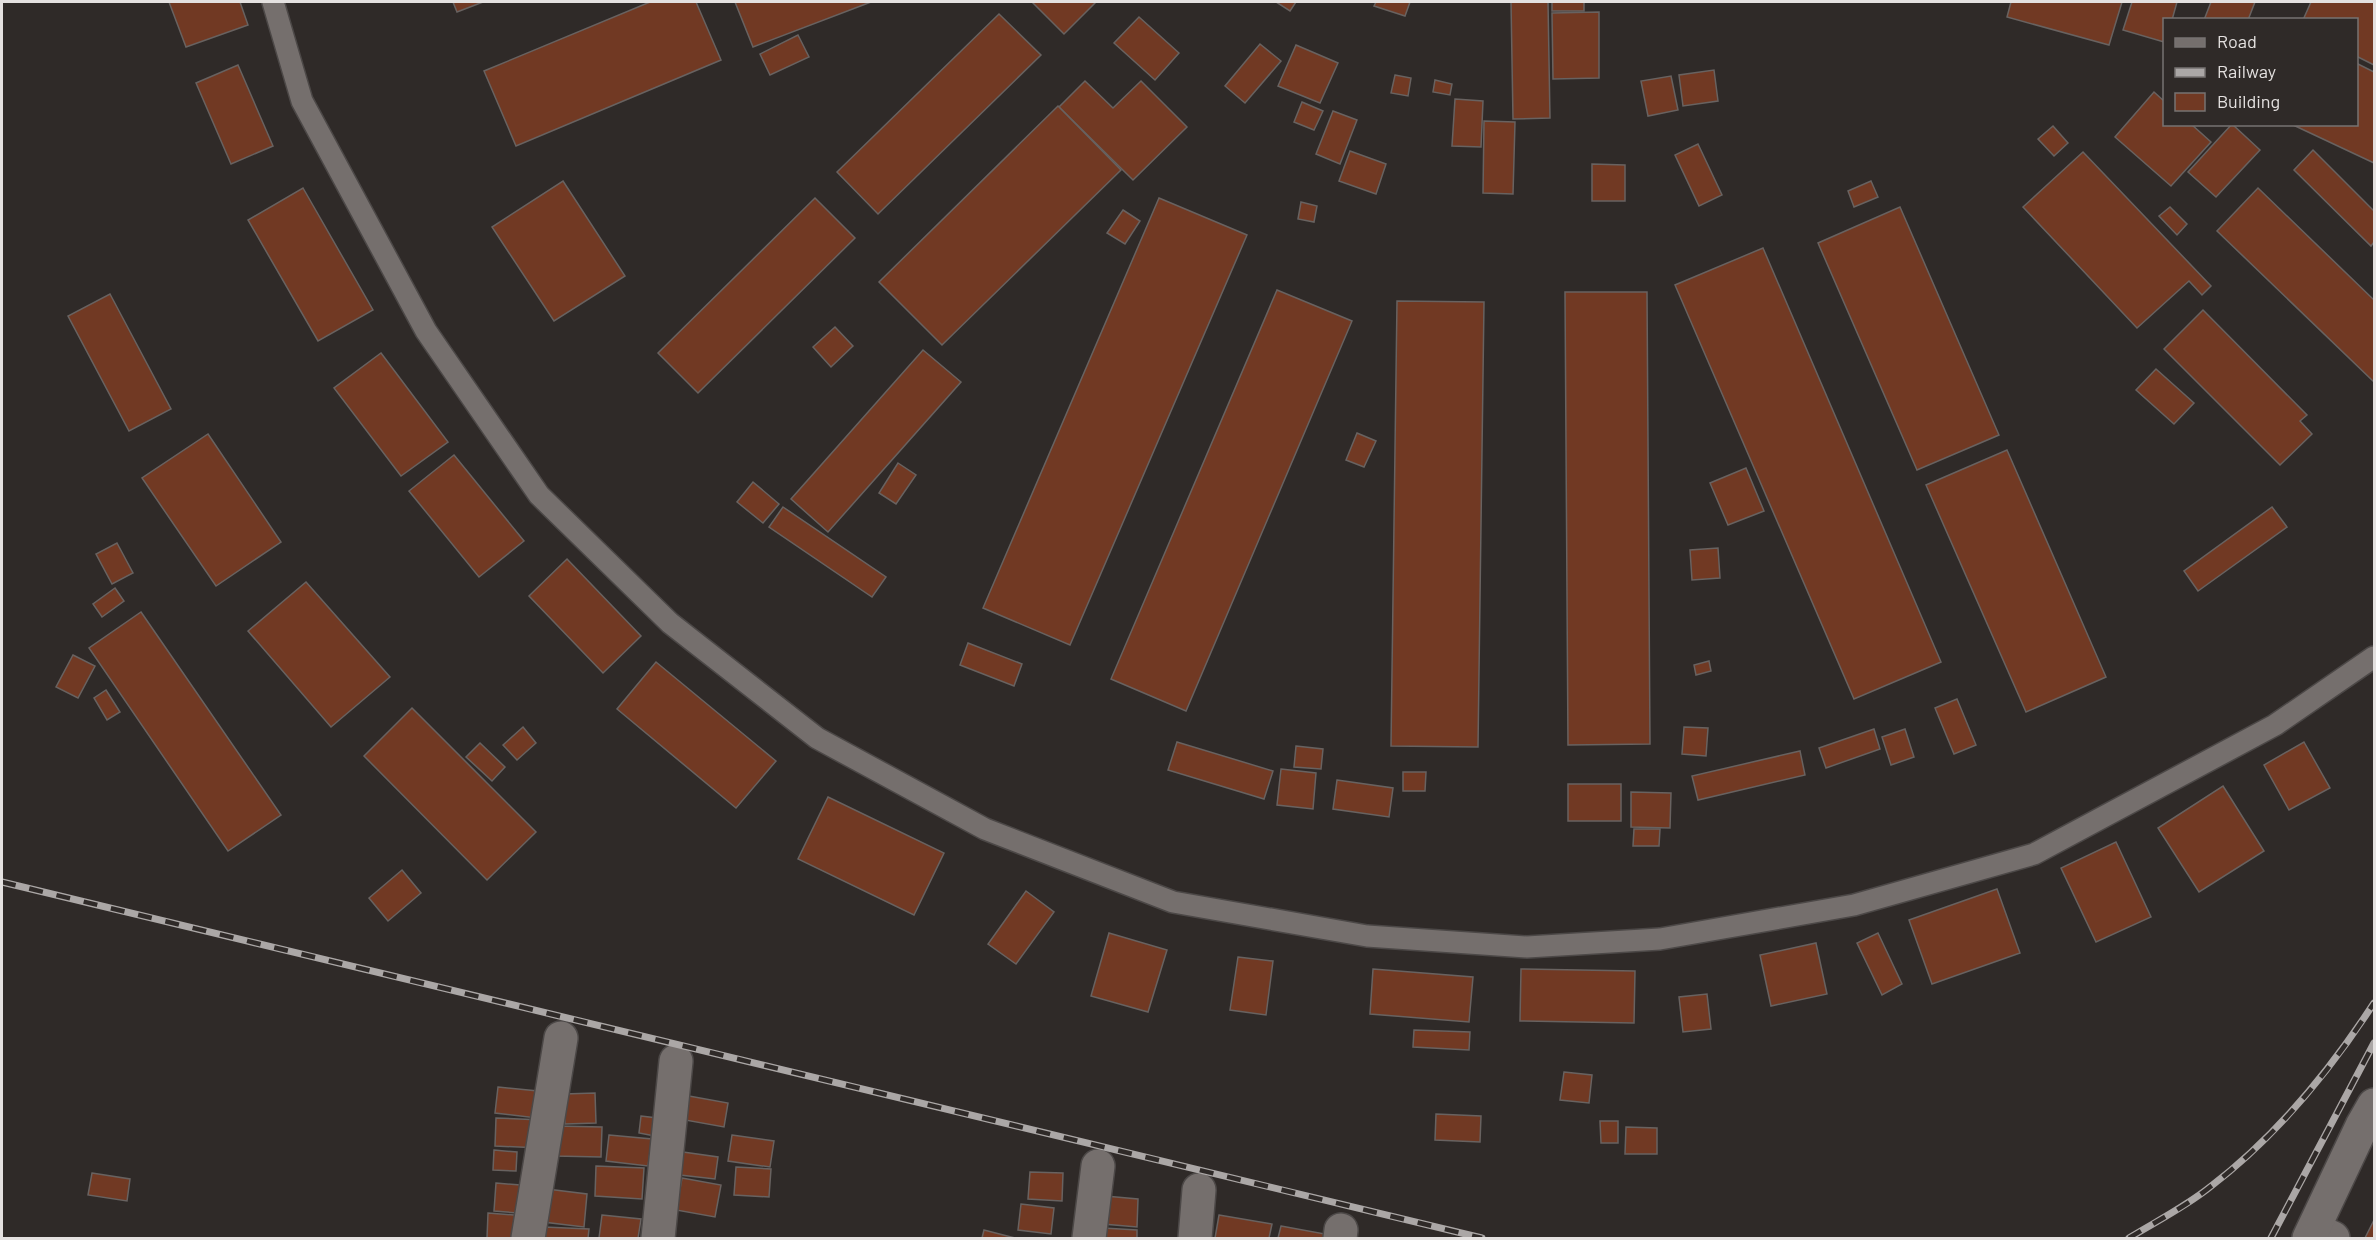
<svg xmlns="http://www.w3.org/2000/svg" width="2376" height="1240" font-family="Barlow,sans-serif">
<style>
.building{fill:#713923;stroke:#686260;stroke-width:1.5}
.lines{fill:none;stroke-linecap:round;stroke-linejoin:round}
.service-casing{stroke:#4c4847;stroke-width:24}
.minor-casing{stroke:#4c4847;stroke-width:36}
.tertiary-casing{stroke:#4c4847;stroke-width:36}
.service{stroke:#756f6d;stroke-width:21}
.minor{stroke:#756f6d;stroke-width:33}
.tertiary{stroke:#756f6d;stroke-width:33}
.rail-casing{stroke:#aba7a6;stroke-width:7}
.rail{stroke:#2f2a28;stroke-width:4.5;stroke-dasharray:14;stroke-linecap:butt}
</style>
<rect width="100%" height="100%" fill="#2f2a28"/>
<g class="building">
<path d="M169,2H240L248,25L186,47Z"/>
<path d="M453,2H483L457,12Z"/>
<path d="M650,2H696L721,60L516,146L484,71Z"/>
<path d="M735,2H871L753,47Z"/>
<path d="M1032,2H1096L1064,34Z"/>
<path d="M1276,2H1296L1290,11Z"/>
<path d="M1376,2H1410L1405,16L1374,6Z"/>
<path d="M1511,2H1548L1550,118L1513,119Z"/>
<rect x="1552" y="2" width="32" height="9"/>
<path d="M2011,2H2122L2109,45L2007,17Z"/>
<path d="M2132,2H2177L2172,20H2164V42L2123,30Z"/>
<path d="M2211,2H2255L2248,20H2204Z"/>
<path d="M2311,2H2374V65L2356,56V20H2303Z"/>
<path d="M1599,12V78L1553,79L1552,13Z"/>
<path d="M999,14L1041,55L878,214L837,172Z"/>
<path d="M1139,17L1179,53L1155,80L1114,43Z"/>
<path d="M798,35L809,57L770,75L760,54Z"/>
<path d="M1260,44L1281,61L1245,103L1225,86Z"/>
<path d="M1296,45L1338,63L1320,103L1278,86Z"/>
<path d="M2356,63L2374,72V163L2291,124H2356Z"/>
<path d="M238,65L273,146L231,164L196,83Z"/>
<path d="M1714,70L1718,101L1683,106L1679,75Z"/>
<path d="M1395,75L1411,78L1408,96L1391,93Z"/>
<path d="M1671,76L1678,110L1648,116L1641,81Z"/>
<path d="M1435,80L1452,84L1450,95L1433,92Z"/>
<path d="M1085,81L1113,108L1141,81L1187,127L1133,180L1059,107Z"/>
<path d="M2154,92L2164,101V124H2191L2211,142L2171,186L2115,137Z"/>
<path d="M1455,99L1483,101L1481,147L1452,146Z"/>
<path d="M1302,102L1323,111L1314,130L1294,122Z"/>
<path d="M1058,106L1121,170L942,345L879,282Z"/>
<path d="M1333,111L1357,120L1340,164L1316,154Z"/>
<path d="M1484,121L1515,122L1513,194L1483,193Z"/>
<path d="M2232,124L2260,150L2216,197L2188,172Z"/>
<path d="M2053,126L2068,143L2054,156L2038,139Z"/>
<path d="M1698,144L1722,195L1699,206L1675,155Z"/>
<path d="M2313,150L2374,211V242L2371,246L2294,170Z"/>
<path d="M1350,151L1386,164L1376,194L1339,181Z"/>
<path d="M2083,152L2211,286L2202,295L2189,281L2137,328L2023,207Z"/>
<path d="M1592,164L1625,165V201H1592Z"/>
<path d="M563,181L625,276L554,321L492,227Z"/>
<path d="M1871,181L1878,197L1854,207L1848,191Z"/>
<path d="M303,188L373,310L318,341L248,220Z"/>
<path d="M2258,188L2374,300V382L2217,231Z"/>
<path d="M815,198L855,238L698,393L658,353Z"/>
<path d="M1159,198L1247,235L1070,645L983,608Z"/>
<path d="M1301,202L1317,206L1314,222L1298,219Z"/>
<path d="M1900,207L1999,435L1917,470L1818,243Z"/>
<path d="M2170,207L2187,224L2177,235L2159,216Z"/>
<path d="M1123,210L1140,221L1125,244L1107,233Z"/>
<path d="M1763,248L1941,662L1854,699L1675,285Z"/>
<path d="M1277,290L1352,321L1186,711L1111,679Z"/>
<path d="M1565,292H1647L1650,744L1568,745Z"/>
<path d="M110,294L171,409L129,431L68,316Z"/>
<path d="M1397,301L1484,302L1478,747L1391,746Z"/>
<path d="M2203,310L2307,415L2300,421L2312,434L2280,465L2164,349Z"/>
<path d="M835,327L853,346L831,367L813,347Z"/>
<path d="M923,350L961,382L828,532L791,499Z"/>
<path d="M381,353L448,442L401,476L334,388Z"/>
<path d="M2156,369L2194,403L2174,424L2136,390Z"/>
<path d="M1357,433L1376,441L1364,467L1346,460Z"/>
<path d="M208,434L281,542L216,586L142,478Z"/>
<path d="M2007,450L2106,677L2026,712L1926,485Z"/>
<path d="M454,455L524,541L479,577L409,491Z"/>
<path d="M898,463L916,475L896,504L879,493Z"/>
<path d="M1746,468L1764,511L1728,525L1710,483Z"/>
<path d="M753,482L779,504L763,523L737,502Z"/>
<path d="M783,507L886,577L872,597L769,527Z"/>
<path d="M2272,507L2287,527L2198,591L2184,571Z"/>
<path d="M117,543L133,573L112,584L96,554Z"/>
<path d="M1718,548L1720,578L1692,580L1690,550Z"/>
<path d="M567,559L641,636L603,673L529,596Z"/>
<path d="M306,582L390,677L331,727L248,631Z"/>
<path d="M115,588L124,601L102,617L93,604Z"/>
<path d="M141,612L281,815L228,851L89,648Z"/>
<path d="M968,643L1022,664L1014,686L960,665Z"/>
<path d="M73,655L95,666L78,698L56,687Z"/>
<path d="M1709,661L1711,671L1696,675L1694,665Z"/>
<path d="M656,662L776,761L736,808L617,709Z"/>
<path d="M106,690L120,712L107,720L94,698Z"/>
<path d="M1957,699L1976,745L1954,754L1935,708Z"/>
<path d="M412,708L536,832L487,880L364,756Z"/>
<path d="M523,727L536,743L517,760L503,745Z"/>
<path d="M1684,727L1708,728L1706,756L1682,754Z"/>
<path d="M1874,729L1880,749L1826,768L1819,748Z"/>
<path d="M1905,729L1914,757L1891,765L1882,737Z"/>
<path d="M1177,742L1273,771L1264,799L1168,770Z"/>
<path d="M2304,742L2330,788L2289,810L2264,765Z"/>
<path d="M480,743L505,767L492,781L466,757Z"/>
<path d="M1296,746L1323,749L1321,769L1294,767Z"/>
<path d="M1800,751L1805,775L1698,800L1692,776Z"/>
<path d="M1281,769L1316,773L1313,809L1277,805Z"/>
<path d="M1403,772H1426L1425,791H1403Z"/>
<path d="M1337,780L1393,788L1389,817L1333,809Z"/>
<rect x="1568" y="784" width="53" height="37"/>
<path d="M2223,786L2264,851L2199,892L2158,828Z"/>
<path d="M1631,792L1671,793L1670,828L1631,827Z"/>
<path d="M828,797L944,853L914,915L798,859Z"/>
<path d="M1634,829H1660L1659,846H1633Z"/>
<path d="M2116,842L2151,917L2096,942L2061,868Z"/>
<path d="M402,870L421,893L388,921L369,898Z"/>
<path d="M1997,889L2020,953L1932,984L1909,920Z"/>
<path d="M1026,891L1054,912L1016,964L988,944Z"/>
<path d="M1109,933L1167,950L1148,1012L1091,996Z"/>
<path d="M1878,933L1902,984L1882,995L1857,943Z"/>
<path d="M1816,943L1827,994L1771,1006L1760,955Z"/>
<path d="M1238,957L1273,961L1266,1015L1230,1010Z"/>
<path d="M1373,969L1473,977L1469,1022L1370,1014Z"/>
<path d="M1521,969L1635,971L1634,1023L1520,1021Z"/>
<path d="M1707,994L1711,1029L1683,1032L1679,997Z"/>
<path d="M1414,1030L1470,1032L1469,1050L1413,1047Z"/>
<path d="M1564,1072L1592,1075L1589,1103L1560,1100Z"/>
<path d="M498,1087L548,1092L545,1119L495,1113Z"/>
<path d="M595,1093L596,1123L565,1124L564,1094Z"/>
<path d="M689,1096L728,1103L724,1127L685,1120Z"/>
<path d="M1436,1114L1481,1116L1480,1142L1435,1140Z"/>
<path d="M641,1116L657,1118L655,1136L639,1133Z"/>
<path d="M496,1118L542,1120L540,1148L495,1146Z"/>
<path d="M1600,1121H1618V1143H1601Z"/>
<path d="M555,1126L602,1127L601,1157L555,1156Z"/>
<path d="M1626,1127L1657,1128V1154H1625Z"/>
<path d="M609,1135L652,1139L648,1166L606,1161Z"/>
<path d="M732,1135L774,1141L770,1167L728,1161Z"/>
<path d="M494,1150L517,1152L516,1171L493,1170Z"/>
<path d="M683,1152L718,1157L715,1179L680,1175Z"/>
<path d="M596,1166L644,1168L642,1199L595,1196Z"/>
<path d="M736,1167L771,1169L769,1197L734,1195Z"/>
<path d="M1030,1172L1063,1173L1062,1201L1028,1199Z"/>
<path d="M92,1173L130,1179L127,1201L88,1195Z"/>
<path d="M682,1178L721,1185L715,1217L676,1210Z"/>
<path d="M496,1183L533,1186L531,1214L494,1211Z"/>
<path d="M547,1189L587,1194L584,1227L543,1222Z"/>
<path d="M1105,1196L1138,1199L1137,1227L1103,1224Z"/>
<path d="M1021,1204L1054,1208L1051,1234L1018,1230Z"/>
<path d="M488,1213L526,1216L525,1238H487Z"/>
<path d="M602,1215L641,1219L638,1238H599Z"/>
<path d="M1219,1215L1272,1224L1269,1238H1215Z"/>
<path d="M2374,1220V1238H2365Z"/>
<path d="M1281,1226L1325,1234L1324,1238H1278Z"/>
<path d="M544,1227L589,1229L588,1238H543Z"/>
<path d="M1103,1228L1137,1230V1238H1102Z"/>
<path d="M984,1230L1015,1238H982Z"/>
</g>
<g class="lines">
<defs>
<path id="service" d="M273,2L302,101L426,331L539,495L670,623L817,738L985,829L1173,902L1367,936L1527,947L1660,939L1854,905L2034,854L2275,725L2374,657"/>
<g id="minor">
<path d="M2314,1229L2333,1238"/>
<path d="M528,1238L561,1038"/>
<path d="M658,1238L676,1061"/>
<path d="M1089,1238L1098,1166"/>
<path d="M1195,1238L1199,1190"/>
<path d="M1340,1238L1341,1230"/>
</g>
<path id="tertiary" d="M2309,1238L2362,1126L2374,1105"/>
</defs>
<use href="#service" class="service-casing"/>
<use href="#minor" class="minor-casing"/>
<use href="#tertiary" class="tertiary-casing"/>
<use href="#service" class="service"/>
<use href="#minor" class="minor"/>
<use href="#tertiary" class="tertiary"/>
<defs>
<g id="rail">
<path d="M2,882L1482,1238"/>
<path d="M2129,1238C2155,1222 2185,1207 2210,1187C2277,1136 2329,1072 2374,1003"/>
<path d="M2271,1238L2374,1043"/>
</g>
</defs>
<use href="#rail" class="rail-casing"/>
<use href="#rail" class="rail"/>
</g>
<rect width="2376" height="1240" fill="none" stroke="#e4e1e0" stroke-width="6"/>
<rect x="2163" y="18" width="195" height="108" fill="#2f2a28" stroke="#777372" stroke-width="1.5"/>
<rect x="2175" y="38" width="30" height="9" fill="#756f6d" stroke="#777372" stroke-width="1.5"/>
<text x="2217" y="48" font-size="18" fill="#e4e1e0">Road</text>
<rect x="2175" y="68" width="30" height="9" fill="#aba7a6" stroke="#777372" stroke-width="1.5"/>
<text x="2217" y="78" font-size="18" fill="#e4e1e0">Railway</text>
<rect x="2175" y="93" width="30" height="18" fill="#713923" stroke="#777372" stroke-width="1.5"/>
<text x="2217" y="108" font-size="18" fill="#e4e1e0">Building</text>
</svg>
